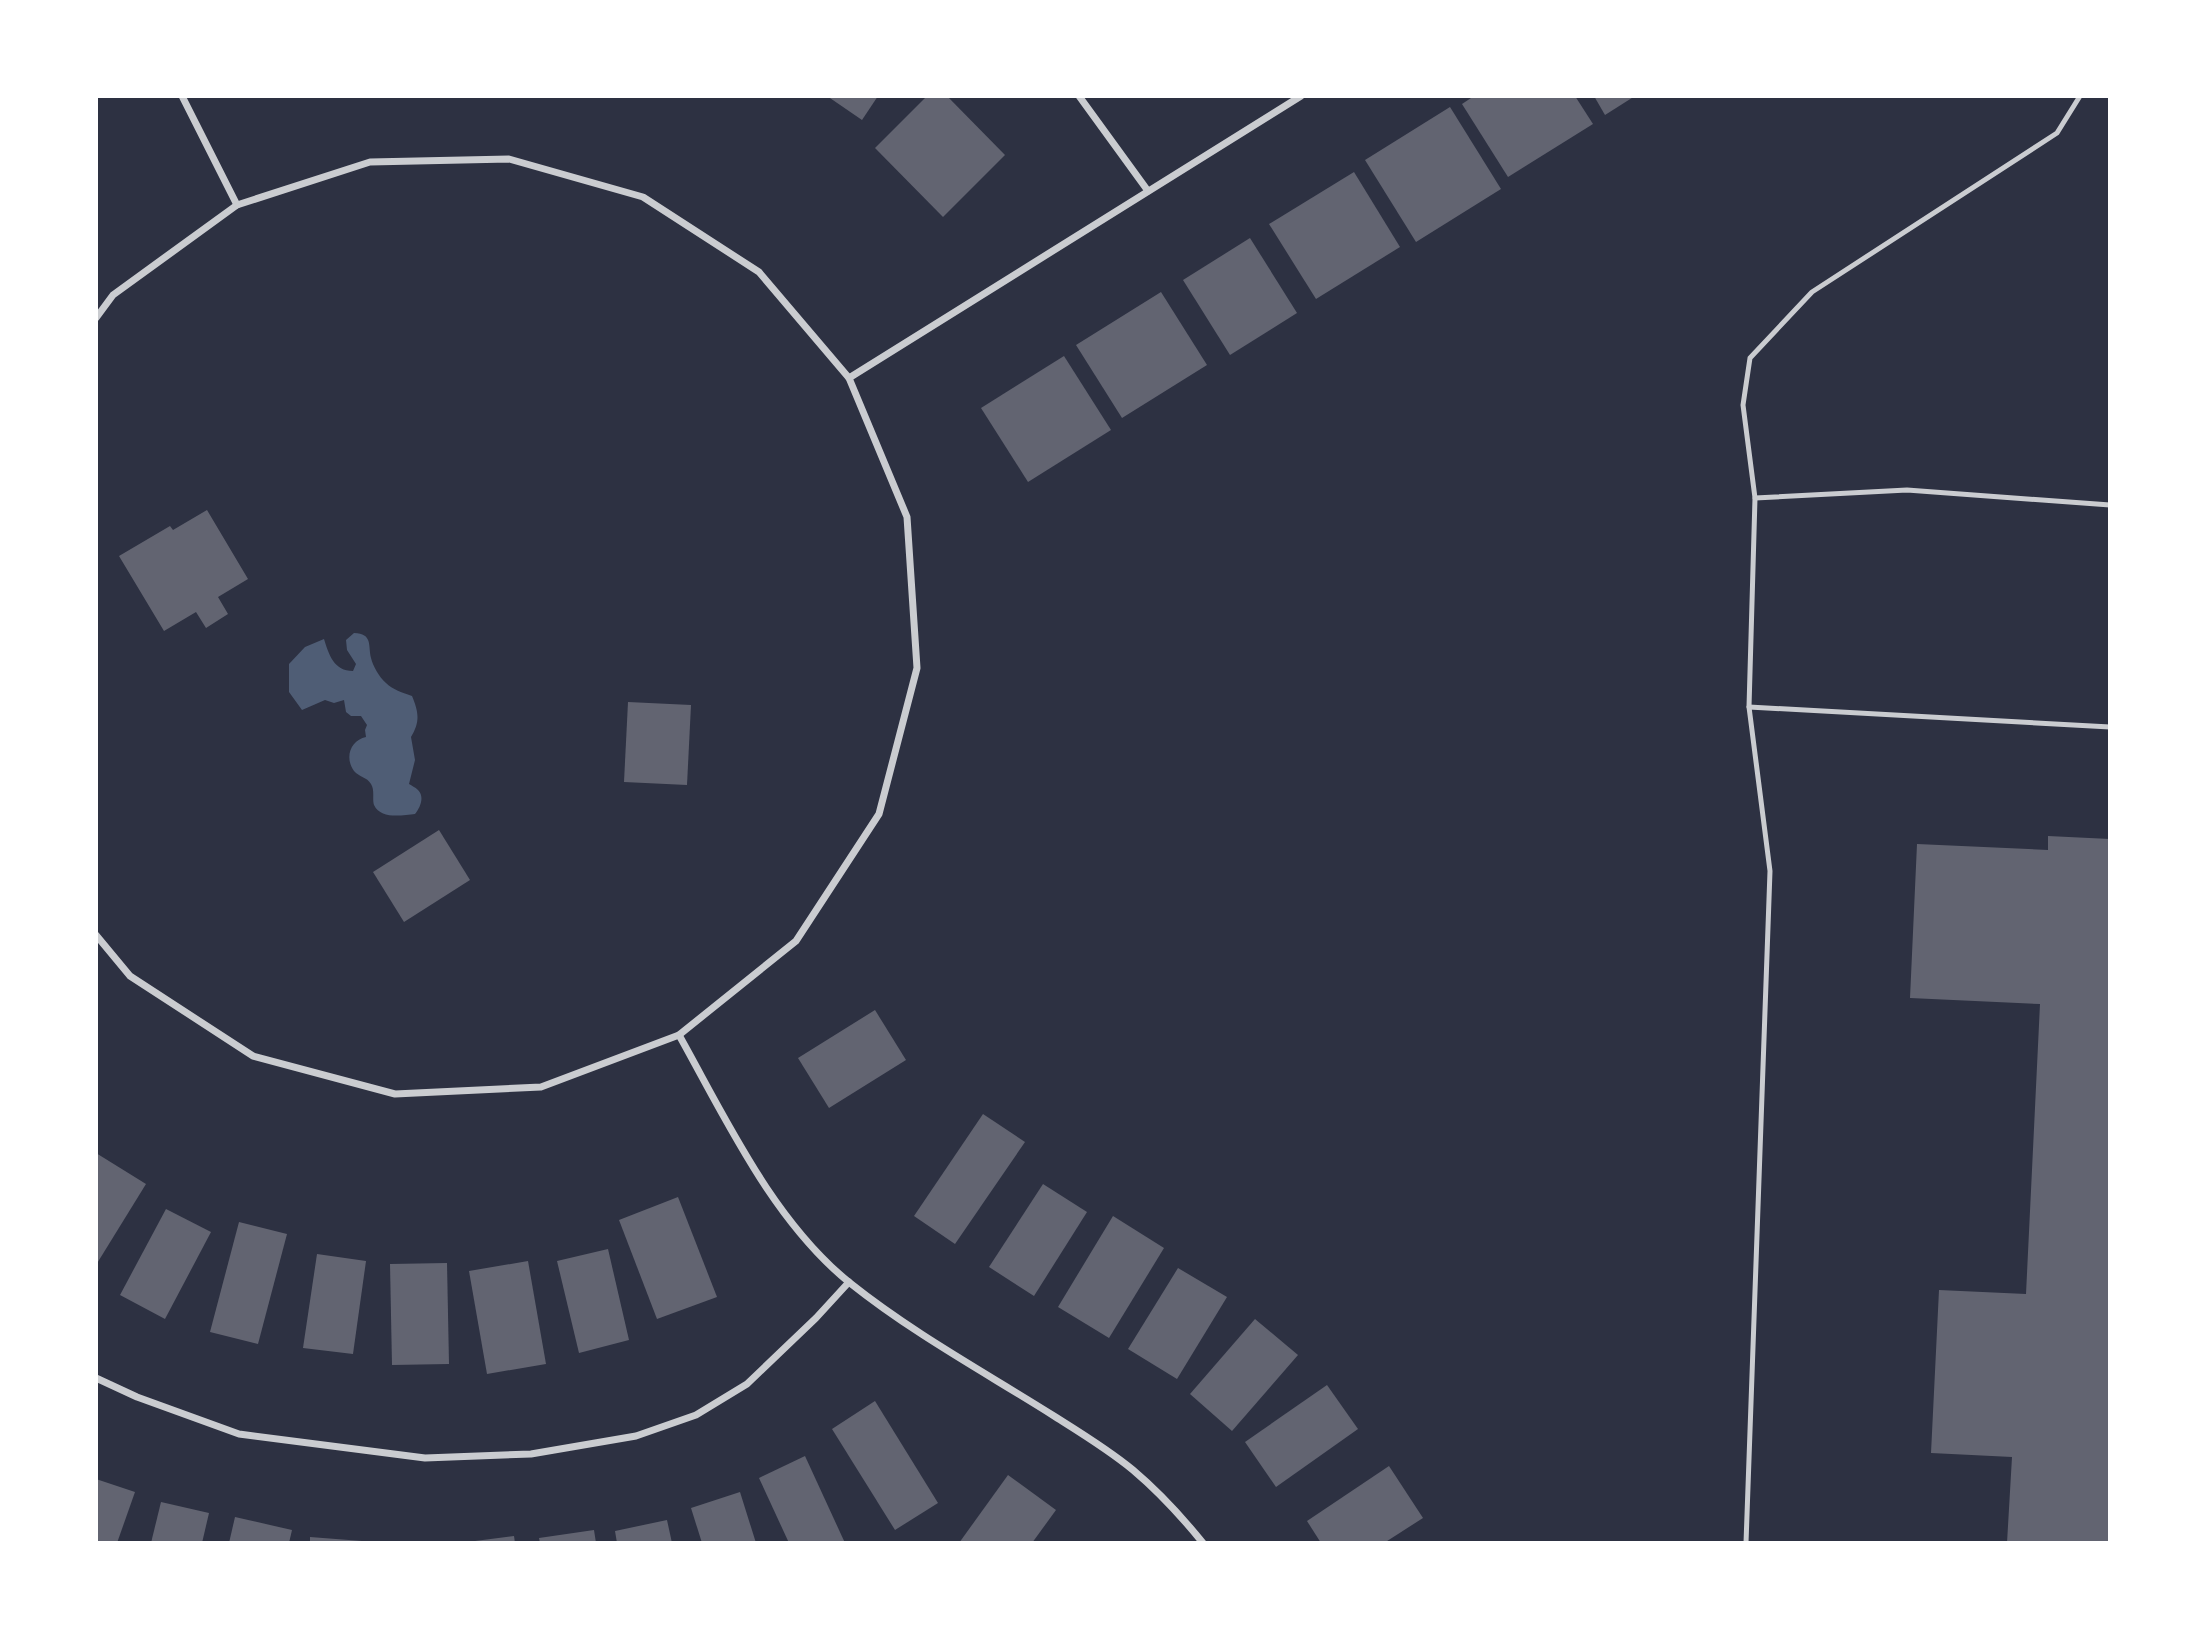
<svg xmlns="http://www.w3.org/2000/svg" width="2206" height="1639" font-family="Ubuntu,sans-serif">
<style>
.water{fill:#4f5d75}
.building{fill:#626471}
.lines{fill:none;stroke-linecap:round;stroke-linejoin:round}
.service{stroke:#caccd0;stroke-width:5}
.minor{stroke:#caccd0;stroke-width:7}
</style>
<rect width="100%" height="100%" fill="#2d3142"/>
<path class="water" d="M354,633C373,634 368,645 371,658C373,666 379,677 386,683C392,689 403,693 412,696C419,713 420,722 411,737L415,760L409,784C412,786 415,787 418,790C425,797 420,808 415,814C403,815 381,820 374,805C372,799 375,790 371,784C367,777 359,777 354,771C344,757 351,740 366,737L365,730L367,725L361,716H351L346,712L344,700L334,703L325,700L302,710L289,692V664L305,647L324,639C329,655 334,671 353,671L356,664L347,650L346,640Z"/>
<g class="building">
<path d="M827,96H878L862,120Z"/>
<path d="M927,96H947L1005,155L943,217L875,148Z"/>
<path d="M1474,96H1575L1593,124L1508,177L1462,104Z"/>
<path d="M1594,96H1635L1605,115Z"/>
<path d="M1450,107L1501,189L1416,242L1365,160Z"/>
<path d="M1354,172L1400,247L1316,299L1269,224Z"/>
<path d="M1250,238L1297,313L1230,355L1183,280Z"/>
<path d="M1161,292L1207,365L1122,418L1076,345Z"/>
<path d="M1064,356L1111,430L1028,482L981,408Z"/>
<path d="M207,510L248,579L218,597L228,614L206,628L196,612L164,631L119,556L170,526L173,530Z"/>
<path d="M628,702L691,705L687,785L624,782Z"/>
<path d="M439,830L470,880L404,922L373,872Z"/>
<path d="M2048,836L2110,839V1543H2007L2012,1457L1931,1453L1939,1290L2026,1294L2040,1004L1910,998L1917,844L2048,850Z"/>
<path d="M875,1010L906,1060L829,1108L798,1058Z"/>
<path d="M983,1114L1025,1142L955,1244L914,1216Z"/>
<path d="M96,1153L146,1184L96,1265Z"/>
<path d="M1043,1184L1087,1212L1034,1296L989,1267Z"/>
<path d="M678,1197L717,1297L657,1319L619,1220Z"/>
<path d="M166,1209L211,1232L165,1319L120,1295Z"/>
<path d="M1113,1216L1164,1248L1109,1338L1058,1307Z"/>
<path d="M239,1222L287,1234L258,1344L210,1332Z"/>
<path d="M608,1249L629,1340L579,1353L557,1261Z"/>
<path d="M317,1254L366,1261L353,1354L303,1348Z"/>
<path d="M528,1261L546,1364L487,1374L469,1271Z"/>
<path d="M447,1263L449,1364L392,1365L390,1264Z"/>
<path d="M1178,1268L1227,1297L1177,1379L1128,1349Z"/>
<path d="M1255,1319L1298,1355L1232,1431L1190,1394Z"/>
<path d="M1327,1385L1358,1429L1276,1487L1245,1442Z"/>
<path d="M875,1401L938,1503L895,1530L832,1429Z"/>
<path d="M805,1456L845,1543H789L759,1478Z"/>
<path d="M1389,1466L1423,1518L1384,1543H1321L1307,1521Z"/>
<path d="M1008,1475L1056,1510L1032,1543H959Z"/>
<path d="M96,1479L135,1492L117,1543H96Z"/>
<path d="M740,1492L756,1543H702L691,1508Z"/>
<path d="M161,1502L209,1513L202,1543H151Z"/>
<path d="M235,1517L292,1530L289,1543H229Z"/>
<path d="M667,1520L672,1543H617L615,1531Z"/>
<path d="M594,1530L596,1543H540L539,1538Z"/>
<path d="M514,1536L515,1543H476L475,1541Z"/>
<path d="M310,1537L362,1541V1543H310Z"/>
</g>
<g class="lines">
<g class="service">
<path d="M1755,498L1907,490L2110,505"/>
<path d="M1749,707L2110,727"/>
<path d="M1746,1543L1770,871L1749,707L1755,498L1743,405L1750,358L1812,292L2057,133L2080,96"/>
</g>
<g class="minor">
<path d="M182,96L237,205"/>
<path d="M1079,96L1148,191"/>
<path d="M96,318L113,295L237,205L370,162L509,159L643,197L759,272L849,378L907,517L917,668L879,814L796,941L679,1035L541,1087L395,1094L253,1056L130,976L96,935"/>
<path d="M849,378L1301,96"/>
<path d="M679,1035C726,1119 773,1221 850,1283C914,1334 986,1373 1054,1416C1081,1433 1109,1450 1133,1470C1159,1492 1182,1517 1203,1543"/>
<path d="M96,1378L137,1397L239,1434L425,1458L531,1454L636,1436L696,1415L747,1384L816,1318L849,1282"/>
</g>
</g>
<rect width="2206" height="1639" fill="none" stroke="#ffffff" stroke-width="196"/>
</svg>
